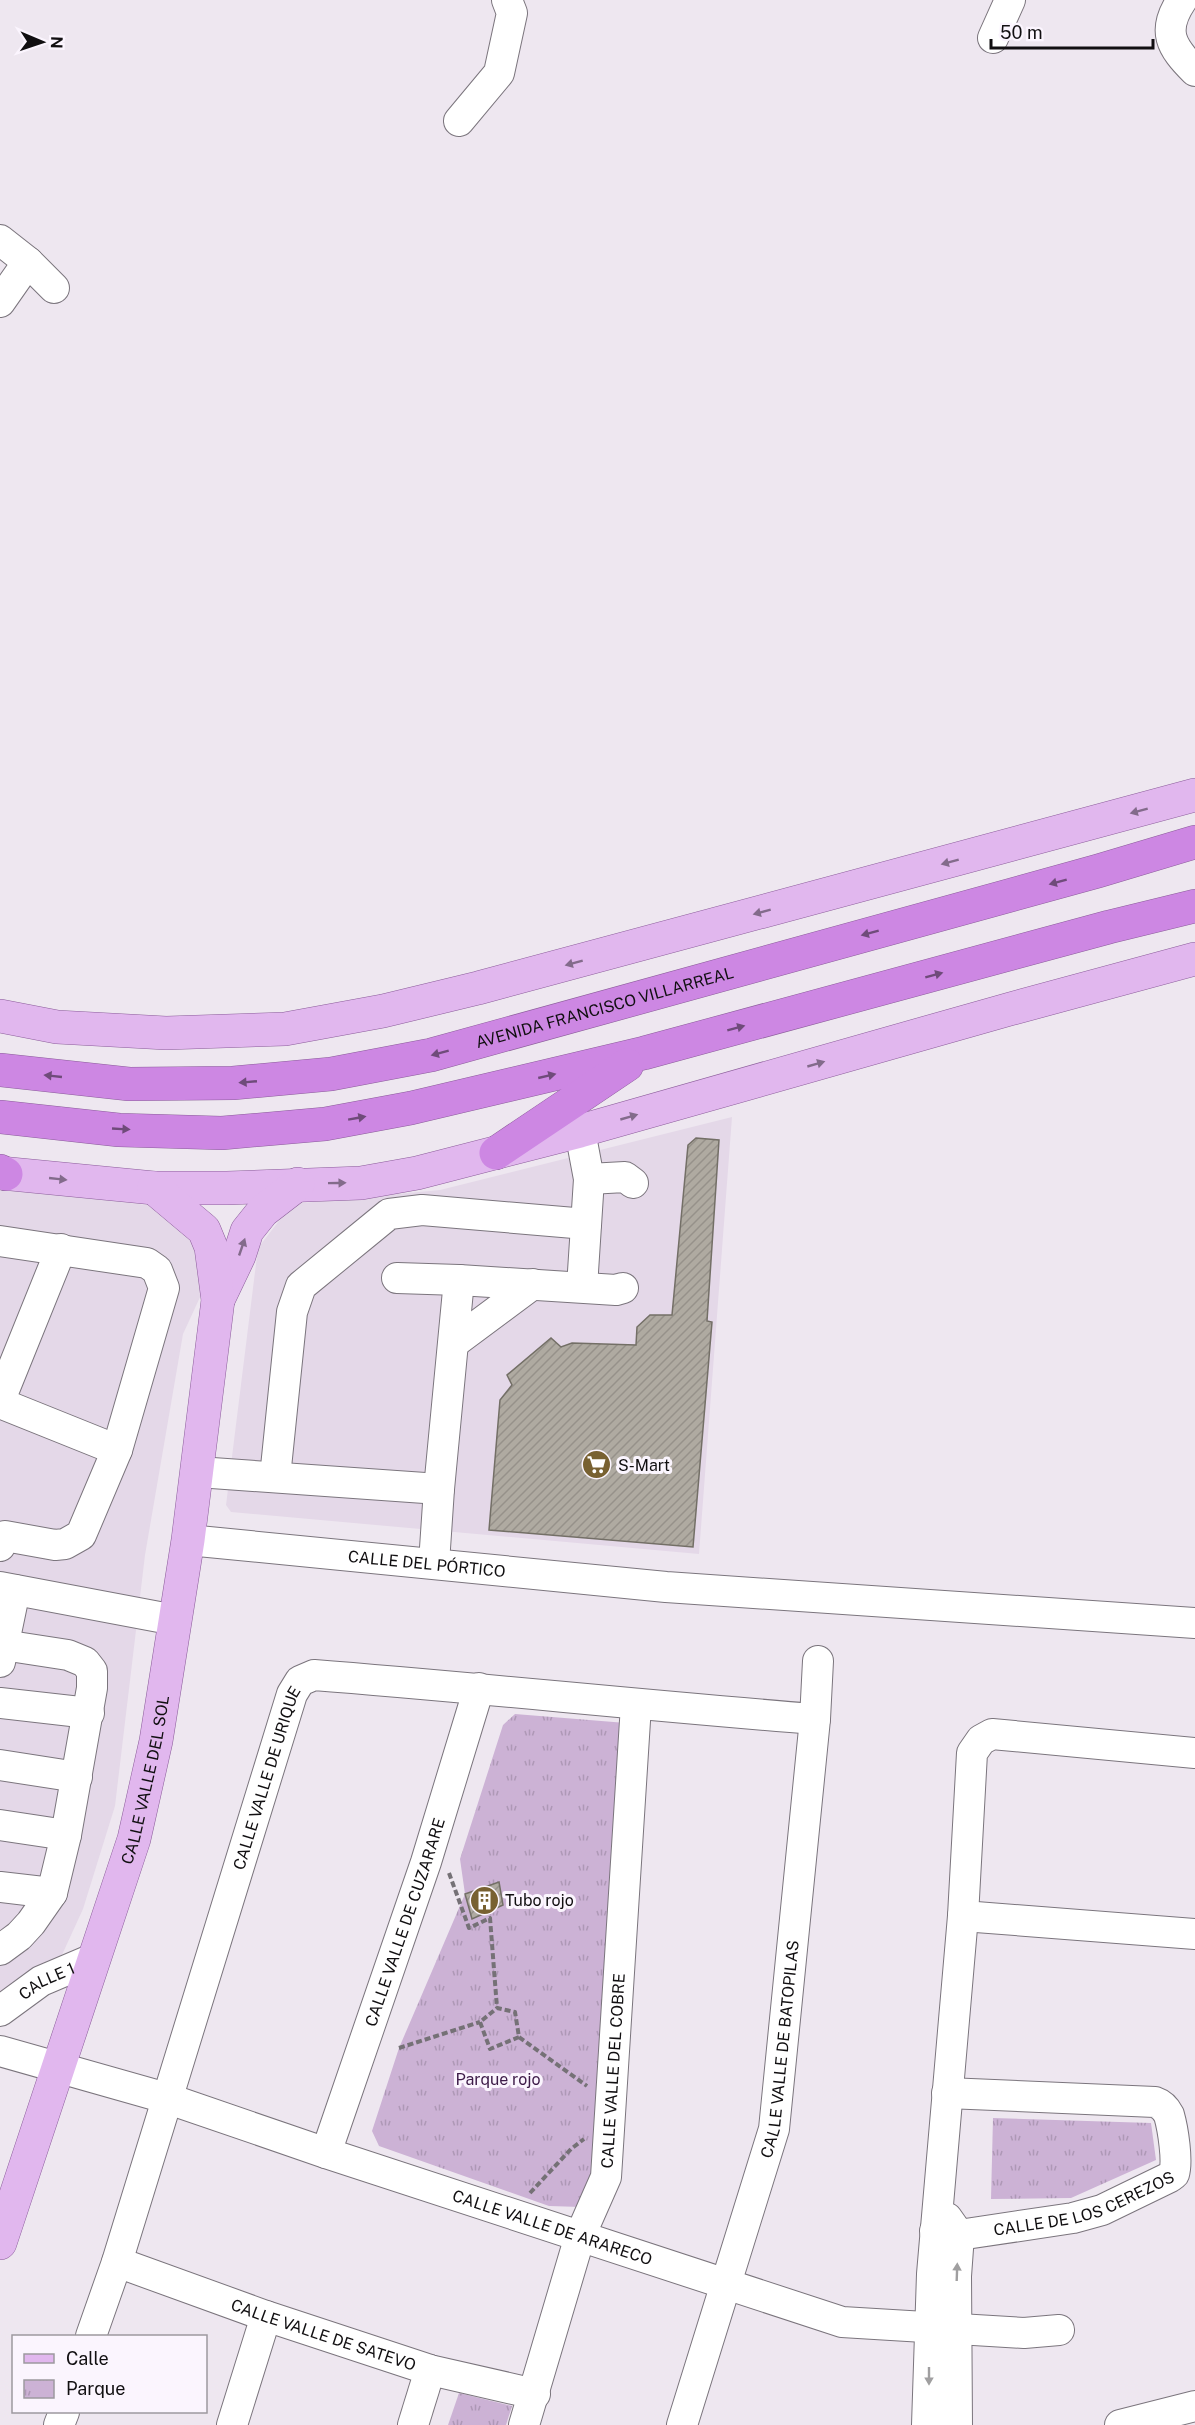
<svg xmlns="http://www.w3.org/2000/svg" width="1195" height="2425" font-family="'Public Sans',sans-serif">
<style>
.built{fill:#e4d8e8}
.park{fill:url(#park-tufts)}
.building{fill:url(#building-hatch);stroke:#736f66;stroke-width:1.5}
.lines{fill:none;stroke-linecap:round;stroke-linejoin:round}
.minor-casing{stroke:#7b757d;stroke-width:32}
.major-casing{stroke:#8b5d9a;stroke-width:34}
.highway-casing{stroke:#8b5d9a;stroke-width:34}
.path{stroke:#757176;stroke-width:4;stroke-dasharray:6 3;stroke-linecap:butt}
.minor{stroke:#fff;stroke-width:30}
.major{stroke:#e1b7ee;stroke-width:33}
.highway{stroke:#cd87e3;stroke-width:33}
.oneway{fill:#836b8b}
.oneway2{fill:#6f4b7a}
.oneway3{fill:#a09fa0}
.labels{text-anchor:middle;stroke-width:6;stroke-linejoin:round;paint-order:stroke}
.street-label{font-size:16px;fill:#110f11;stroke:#fbf5fe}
.poi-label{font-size:16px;fill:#110f11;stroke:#fbf5fe;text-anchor:start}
.park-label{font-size:16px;fill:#3d1b48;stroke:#fbf5fe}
</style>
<defs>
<pattern id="park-tufts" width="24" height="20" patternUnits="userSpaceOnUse" patternTransform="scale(1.5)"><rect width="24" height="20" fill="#ccb2d5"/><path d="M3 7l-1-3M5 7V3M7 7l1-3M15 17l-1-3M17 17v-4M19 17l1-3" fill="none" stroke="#ae98b6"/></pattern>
<pattern id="building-hatch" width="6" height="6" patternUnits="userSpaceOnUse" patternTransform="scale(1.5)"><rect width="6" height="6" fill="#afaaa1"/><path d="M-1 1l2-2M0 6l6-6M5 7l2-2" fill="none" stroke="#96918a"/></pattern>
</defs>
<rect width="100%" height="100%" fill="#eee7f0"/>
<g class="built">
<path d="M732,1117L699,1554L231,1512L226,1505L258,1248L292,1204L440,1190Z"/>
<path d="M0,1188L155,1206L194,1238L201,1295L183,1334L145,1555L115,1806L83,1909L61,1957L0,1998Z"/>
</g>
<g class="park">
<path d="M515,1714L626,1723L596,2163L581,2207L549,2206L379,2146L372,2131L399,2048L465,1894L460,1859L503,1725Z"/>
<path d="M993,2118L1151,2123L1156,2160L1071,2198L991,2199Z"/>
<path d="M459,2393L512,2406L506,2425H448Z"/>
</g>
<g class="building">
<path d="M696,1138L719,1140L707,1321L712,1322L693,1547L489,1530L500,1400L512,1385L507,1375L551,1338L561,1347L572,1343L636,1345L637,1327L650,1315H672L688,1145Z"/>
<path d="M499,1882L503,1905L472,1919L465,1894Z"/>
</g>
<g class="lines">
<defs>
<g id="minor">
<path d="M1182,0C1161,31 1171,47 1195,71"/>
<path d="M993,38L1010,0"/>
<path d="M459,121L499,73L512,13L507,0"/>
<path d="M0,240L28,262L54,288"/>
<path d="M0,302L28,262"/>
<path d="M580,1131L589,1179L582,1287"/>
<path d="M589,1179L625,1177L633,1183"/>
<path d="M0,1241L147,1263L157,1270L164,1288L117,1450L81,1535L65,1544L55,1545L5,1536L0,1546"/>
<path d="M459,1280L616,1290L623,1288"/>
<path d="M455,1342L533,1284"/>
<path d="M0,1400L61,1249"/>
<path d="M0,1403L117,1450"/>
<path d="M198,1472L439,1489L459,1280L397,1278"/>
<path d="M275,1477L292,1312L301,1286L389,1214L422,1210L586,1224"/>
<path id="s1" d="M188,1540L666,1587L1195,1623"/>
<path d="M434,1563L439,1489"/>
<path d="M0,1587L175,1620"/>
<path d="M0,1662L15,1590"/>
<path d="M0,1703L89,1713"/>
<path d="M0,1765L77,1777"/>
<path d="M0,1825L66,1835"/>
<path d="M0,1887L52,1893"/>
<path d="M963,1916L1195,1934"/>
<path d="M0,1950L19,1936L31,1923L52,1893L66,1835L92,1688V1671L85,1662L68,1655L3,1645"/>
<path id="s2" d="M0,2011L41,1981L95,1958"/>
<path id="s3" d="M0,2051L166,2098L326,2153L842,2322L1024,2333L1059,2330"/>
<path id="s4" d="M326,2153L426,1862L479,1688"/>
<path d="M947,2218L959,2235L956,2276L957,2425"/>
<path id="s5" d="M935,2231L959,2235L1073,2218L1102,2210L1170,2177L1174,2174C1178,2161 1173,2129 1169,2115C1166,2109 1161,2104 1155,2102L947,2093"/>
<path id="s6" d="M117,2262L266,2316L430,2370L535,2394"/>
<path id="s7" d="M91,2336L117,2262L292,1694L300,1681L314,1675C481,1688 648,1706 815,1719"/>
<path d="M59,2425L64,2412"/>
<path d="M232,2425L266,2316"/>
<path d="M413,2425L430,2370"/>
<path id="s8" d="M524,2425L580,2236L606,2177L636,1705"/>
<path id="s9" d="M682,2425L774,2129L815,1719L818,1661"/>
<path d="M927,2425L932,2274L963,1916L972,1753L981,1740L992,1734L1195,1753"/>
<path d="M1120,2425L1195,2406"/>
</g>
<g id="major">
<path d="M0,1016L57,1027L166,1033L285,1029L383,1011L478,988L1195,795"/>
<path d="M0,1173L154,1188H227L361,1183L417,1173L580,1131L1010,1009L1195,959"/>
<path d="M218,1300L239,1256L247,1231L263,1211L298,1184"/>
<path id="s10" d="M0,2243L134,1839L156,1741L188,1540L218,1300L211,1247L204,1230L154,1188"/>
</g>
<g id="highway">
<path id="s11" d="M0,1070L129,1084L233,1083L331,1074L431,1055L1098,871L1195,842"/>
<path d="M0,1117L119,1130L222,1133L325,1124L411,1108L644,1053L1109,927L1195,906"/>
<path d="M496,1153L627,1065"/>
<path d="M0,1171L6,1174"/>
</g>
</defs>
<use href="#minor" class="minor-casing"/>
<use href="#major" class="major-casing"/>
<use href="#highway" class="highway-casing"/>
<g class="path">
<path d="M449,1873L469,1928L490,1918L497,2008"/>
<path d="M519,2037L490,2049L480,2022L497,2008L515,2012L519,2037L587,2086"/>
<path d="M399,2048L480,2022"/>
<path d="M530,2193L571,2149L584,2139"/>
</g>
<use href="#minor" class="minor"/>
<use href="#major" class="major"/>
<use href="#highway" class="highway"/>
</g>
<defs><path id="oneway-solid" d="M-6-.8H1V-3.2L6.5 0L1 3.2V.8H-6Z" transform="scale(1.5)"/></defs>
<g class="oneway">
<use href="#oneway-solid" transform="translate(1139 811) rotate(165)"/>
<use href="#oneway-solid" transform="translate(950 862) rotate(165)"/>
<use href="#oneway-solid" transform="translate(762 912) rotate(165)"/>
<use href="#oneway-solid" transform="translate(574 963) rotate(165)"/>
<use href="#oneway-solid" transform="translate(816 1064) rotate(-16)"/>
<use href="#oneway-solid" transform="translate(629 1117) rotate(-16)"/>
<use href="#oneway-solid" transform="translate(58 1179) rotate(6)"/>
<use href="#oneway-solid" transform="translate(337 1183) rotate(-1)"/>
<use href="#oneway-solid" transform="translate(242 1247) rotate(-71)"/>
</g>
<g class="oneway2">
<use href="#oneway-solid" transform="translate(1058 882) rotate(165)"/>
<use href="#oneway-solid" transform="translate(870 933) rotate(165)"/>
<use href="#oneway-solid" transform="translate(934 975) rotate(-15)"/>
<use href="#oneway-solid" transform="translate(736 1028) rotate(-15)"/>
<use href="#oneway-solid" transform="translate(440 1053) rotate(165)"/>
<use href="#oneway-solid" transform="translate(53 1076) rotate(-174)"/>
<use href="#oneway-solid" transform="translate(547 1076) rotate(-13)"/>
<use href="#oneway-solid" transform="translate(248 1082) rotate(175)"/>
<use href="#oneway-solid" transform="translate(357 1118) rotate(-10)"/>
<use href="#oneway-solid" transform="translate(121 1129) rotate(3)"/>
</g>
<g class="oneway3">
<use href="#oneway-solid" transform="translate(957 2272) rotate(-88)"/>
<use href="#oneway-solid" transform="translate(929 2376) rotate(90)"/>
</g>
<defs>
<symbol id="supermarket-disc" viewBox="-11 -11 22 22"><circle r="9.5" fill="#786131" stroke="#fbf5fe"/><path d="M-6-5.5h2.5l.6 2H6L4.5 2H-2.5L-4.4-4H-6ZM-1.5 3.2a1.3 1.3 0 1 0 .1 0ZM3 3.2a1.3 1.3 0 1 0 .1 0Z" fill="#fff"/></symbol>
<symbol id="building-disc" viewBox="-11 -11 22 22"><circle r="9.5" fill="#786131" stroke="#fbf5fe"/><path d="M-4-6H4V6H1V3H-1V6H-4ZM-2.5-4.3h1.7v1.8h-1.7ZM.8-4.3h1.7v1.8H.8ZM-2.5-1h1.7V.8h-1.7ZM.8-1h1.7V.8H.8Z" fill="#fff"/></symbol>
</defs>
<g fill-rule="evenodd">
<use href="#supermarket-disc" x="580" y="1448" width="33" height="33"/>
<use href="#building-disc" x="468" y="1884" width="33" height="33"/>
</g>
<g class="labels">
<g class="street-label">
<text dy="6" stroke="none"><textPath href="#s11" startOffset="614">AVENIDA FRANCISCO VILLARREAL</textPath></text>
<text dy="6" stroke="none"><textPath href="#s1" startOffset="240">CALLE DEL PÓRTICO</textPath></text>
<text dy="6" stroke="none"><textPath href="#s7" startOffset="585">CALLE VALLE DE URIQUE</textPath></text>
<text dy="6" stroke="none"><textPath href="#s10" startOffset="486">CALLE VALLE DEL SOL</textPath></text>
<text dy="6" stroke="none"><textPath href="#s4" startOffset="244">CALLE VALLE DE CUZARARE</textPath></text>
<text dy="6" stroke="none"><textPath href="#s2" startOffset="56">CALLE 1</textPath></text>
<text dy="6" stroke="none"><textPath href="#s9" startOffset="390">CALLE VALLE DE BATOPILAS</textPath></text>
<text dy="6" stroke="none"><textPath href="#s8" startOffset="368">CALLE VALLE DEL COBRE</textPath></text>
<text dy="6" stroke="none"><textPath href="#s5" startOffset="154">CALLE DE LOS CEREZOS</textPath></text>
<text dy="6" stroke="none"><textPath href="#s3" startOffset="580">CALLE VALLE DE ARARECO</textPath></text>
<text dy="6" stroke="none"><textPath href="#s6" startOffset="219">CALLE VALLE DE SATEVO</textPath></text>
</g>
<g class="poi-label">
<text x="618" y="1471">S-Mart</text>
<text x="505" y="1906">Tubo rojo</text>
</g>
<g class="park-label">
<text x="498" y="2085">Parque rojo</text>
</g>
</g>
<rect x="12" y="2335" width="195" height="78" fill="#fbf5fe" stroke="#9d999f" stroke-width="1.5"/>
<rect x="24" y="2354" width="30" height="9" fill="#e1b7ee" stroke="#9d999f" stroke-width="1.5"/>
<text x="66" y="2365" font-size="18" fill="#110f11">Calle</text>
<rect x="24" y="2380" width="30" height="18" fill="url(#park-tufts)" stroke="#9d999f" stroke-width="1.5"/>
<text x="66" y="2395" font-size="18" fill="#110f11">Parque</text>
<g transform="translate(42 42) rotate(92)" stroke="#fbf5fe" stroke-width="4.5" paint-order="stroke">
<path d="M0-4.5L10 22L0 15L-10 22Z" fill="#110f11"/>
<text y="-9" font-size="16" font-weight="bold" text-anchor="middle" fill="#110f11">N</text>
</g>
<path d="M991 39v9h162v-9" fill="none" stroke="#110f11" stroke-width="3"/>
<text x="1000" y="39" font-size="18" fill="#110f11" stroke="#fbf5fe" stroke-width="4.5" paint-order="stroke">50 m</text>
</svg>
